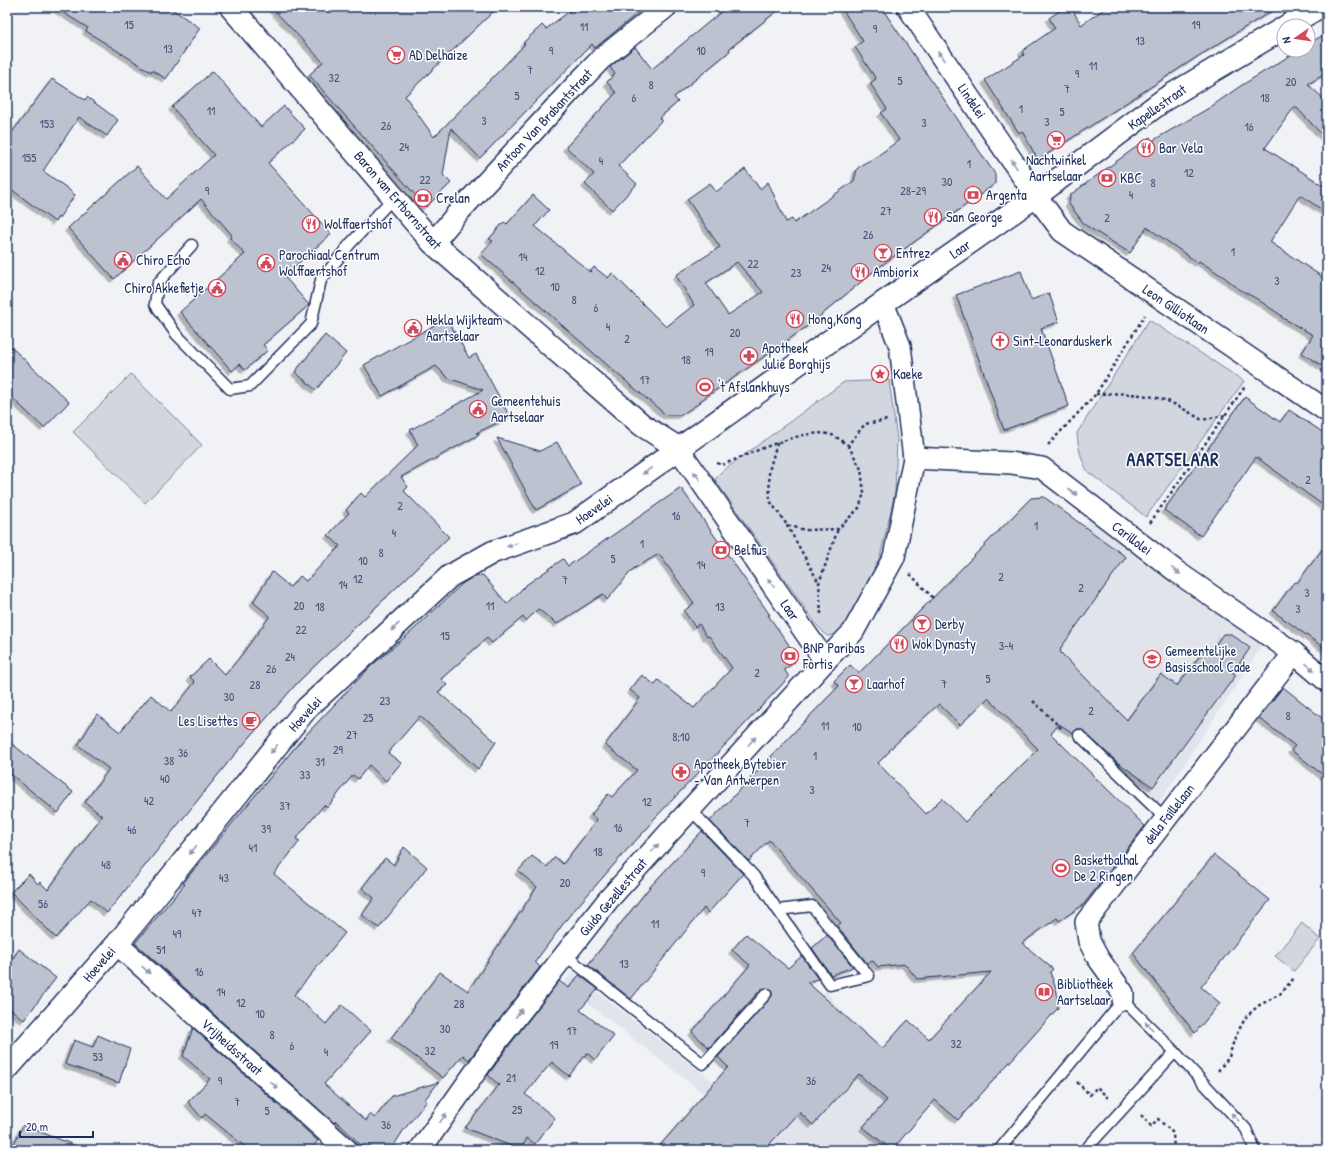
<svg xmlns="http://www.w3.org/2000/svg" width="1334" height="1157" font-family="'Patrick Hand',sans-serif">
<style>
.built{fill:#e1e4ea}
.green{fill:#d2d6df;stroke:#76829e}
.building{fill:#bcc2d0;stroke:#1b2f5e;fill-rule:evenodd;filter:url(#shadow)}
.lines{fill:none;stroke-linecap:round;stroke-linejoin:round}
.service-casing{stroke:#1b2f5e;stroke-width:13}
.minor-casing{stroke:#1b2f5e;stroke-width:24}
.tertiary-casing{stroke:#1b2f5e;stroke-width:25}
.path{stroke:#1b2f5e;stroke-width:2.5;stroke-dasharray:3 3;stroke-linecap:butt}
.service{stroke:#fff;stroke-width:10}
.minor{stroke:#fff;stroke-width:21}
.tertiary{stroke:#fff;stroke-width:22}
.oneway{fill:#8d97ae}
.labels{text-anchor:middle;stroke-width:3;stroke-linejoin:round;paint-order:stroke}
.number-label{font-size:12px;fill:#43547a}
.poi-label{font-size:14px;fill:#1b2f5e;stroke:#fff;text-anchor:start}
.street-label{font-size:14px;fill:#1b2f5e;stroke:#fff}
.district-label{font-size:18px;font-weight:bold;letter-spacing:1px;fill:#1b2f5e;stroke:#fff}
</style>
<defs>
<filter id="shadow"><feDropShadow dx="-3.5" dy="3.5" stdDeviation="0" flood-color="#0004"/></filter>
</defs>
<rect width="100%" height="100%" fill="#f1f2f5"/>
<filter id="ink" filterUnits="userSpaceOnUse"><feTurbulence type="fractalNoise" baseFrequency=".025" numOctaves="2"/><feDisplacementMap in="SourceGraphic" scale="8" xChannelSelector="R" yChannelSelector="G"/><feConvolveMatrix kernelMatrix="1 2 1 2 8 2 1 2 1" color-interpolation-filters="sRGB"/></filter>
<g filter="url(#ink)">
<g class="built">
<path d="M1089,519L1262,646L1158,804L1044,693L1021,632L1058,565Z"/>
<path d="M573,971L583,981L732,1096L826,991L838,1007L925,1087L889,1129L912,1150H687L723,1109L563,984Z"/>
</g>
<g class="green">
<path d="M1149,320L1244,381L1146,517L1088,472C1081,460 1078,447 1077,433Z"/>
<path d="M131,374L202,445L145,503L73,432Z"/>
<path d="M889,380L897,439L895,493L880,557L854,611L839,634L827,636L816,624L715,480L721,472L844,382Z"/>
<path d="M1302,923L1320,939L1294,971L1275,956Z"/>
</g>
<g class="building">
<path d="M54,7H169L200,28L166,79L152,70L151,72L86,31L88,28Z"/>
<path d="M271,7H498L405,96L434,137L504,66L525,44L523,43L542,25L546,29L575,7H645L595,48L592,44L480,158L451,128L443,175L451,183L426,207L309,75L323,62Z"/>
<path d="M727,7H782L729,49L730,51L674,97L678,102L659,118L662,120L618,166L637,184L612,210L585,184L594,174L566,147L616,93L607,82L615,74L610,67L635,47L652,69Z"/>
<path d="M841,7H881L995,174V184L875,270L813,322L781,345L700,401L701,402L681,415H666L614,371L481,254L493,241L489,239L504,222L507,224L533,195L549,210L535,226L590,272L594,267L608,278L612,273L666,327L694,305L676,275L720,247L687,199L710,183L716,192L745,169L760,189L768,182L786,222L792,219L794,223L854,181L857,169L861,165L876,157L899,140L881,113L887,109L870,83L876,79L855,47L863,41ZM737,262L763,292L728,315L706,283Z"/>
<path d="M1065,7H1071L1081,25L1107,7H1278L1197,57L1038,160L1022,131L1019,133L985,80L1024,55L1022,51L1055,28L1049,18Z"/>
<path d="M1327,33V73L1308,84L1327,102V140L1295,106L1265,148L1327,188V213L1300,195L1270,242L1327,280V369L1302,353L1313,335L1281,317L1282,316L1257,299L1239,289L1224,277L1199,261L1198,263L1147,227L1130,253L1085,225L1069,204L1070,195L1150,137L1152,141L1209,108L1239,87L1299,50H1308V44Z"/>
<path d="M213,71L261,127L284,106L305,129L268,163L331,234L284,276L309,305L263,345L268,350L245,370L240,364L232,371L180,312L245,254L230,238L232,235L201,199L114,279L68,228L137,166L166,199L214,155L172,107Z"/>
<path d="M52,79L85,100L87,97L118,120L107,136L79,117L43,171L67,188L75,195L59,218L58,217L55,222L7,186V139Z"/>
<path d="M1021,271L1031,300L1049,293L1059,322L1041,328L1069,406L1004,430L956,295Z"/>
<path d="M447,318L469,358L476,354L510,417L476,433L480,434L401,477L408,487L404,491L449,537L299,681L230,760L107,913L91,899L56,938L11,892L29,874L38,884L40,882L48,890L102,816L85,802L109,769L78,745L97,714L120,732L151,695L171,712L195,682L190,677L209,659L225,675L240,657L270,616L253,602L272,572L290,587L300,576L306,581L340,546L328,535L349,513L346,510L361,493L365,497L418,445L410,430L483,390L448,378L436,366L382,396L364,365Z"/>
<path d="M325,335L346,353L316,390L295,372Z"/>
<path d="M7,343L69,402L44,428L7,393Z"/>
<path d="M1245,397L1280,422L1289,410L1327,435V508L1256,457L1201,536L1164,510Z"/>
<path d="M497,438L540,451L557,442L581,485L536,510Z"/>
<path d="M681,488L770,615H768L789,645L788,651L795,662L784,669L789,677L729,741L653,820L654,821L625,852L569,916L535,962L540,967L489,1033L469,1060L463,1055L443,1078L391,1038L415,1007L414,1006L440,972L468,991L537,887L518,871L532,856L547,867L555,857L563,864L597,820L591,815L608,794L612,797L637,770L605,745L640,698L630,690L642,675L655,685L658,680L694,708L732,668L709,636L707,637L699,624L695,627L684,611L694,603L659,554L633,569L607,600L603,594L557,624L538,609L526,621L523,617L492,643L487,638L441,679L447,685L438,692L496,742L478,769L420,716L388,753L401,763L386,781L369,765L358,779L353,775L327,808L324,805L296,839L300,841L274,874L345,933L294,995L326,1024L342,1005L371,1031L324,1084L366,1121L370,1114L375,1118L392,1096L439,1082L425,1099L427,1101L403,1131L391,1150H369L360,1144L336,1121L334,1123L135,943L185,884L183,883L302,739L371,666L411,632L463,583L475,576L483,575L507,604L526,585L563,559L568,566Z"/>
<path d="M1044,497L1126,557L1060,649L1061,650L1060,652L1127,720L1161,674L1177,686L1205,649L1210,653L1223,634H1231L1250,648L1233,673L1236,675L1153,787L1117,762L1081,729H1077L1073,733L1059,724L1051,734L1145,826L1083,905L1059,921L1057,918L1022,943L1053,969L1050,972L1057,992L1058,1008L958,1120L935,1100L892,1150L863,1127L887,1100L859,1074L813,1125L799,1112L764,1150H656L728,1067L718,1057L772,996V992L770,989L767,988L761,989L709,1048L692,1032L750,965L732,950L746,934L788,968L802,956L818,979L807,982L882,1049L908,1020L929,1039L991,972L917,979L905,964L878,967L873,961L867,963L837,926L841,923L769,840L749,861L710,821L802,724L839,686L834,681L850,665L859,673L1031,498ZM988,698L1038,749L965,822L942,798L926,814L878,763L890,751L889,750L939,704L960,725Z"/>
<path d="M1327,543V650L1273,611L1294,582L1297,583Z"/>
<path d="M1283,687L1327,722V778L1291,750L1295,746L1259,718Z"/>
<path d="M7,740L73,792L58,813L7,771Z"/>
<path d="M702,831L743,874L708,913L704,908L631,999L588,965L650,887Z"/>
<path d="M404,847L427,867L379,928L362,915L374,898L362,888L385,858L394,865Z"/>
<path d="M1214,855L1270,900L1201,987L1220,1003L1195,1033L1133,953Z"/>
<path d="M827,935L853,967L831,975L812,948Z"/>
<path d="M19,949L56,978L24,1020L7,1006V967Z"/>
<path d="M579,975L598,989L580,1010L614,1036L595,1060L587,1053L569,1076L552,1062L525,1094L555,1118L535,1144L527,1138L521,1150L465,1128L499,1085L488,1075L508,1047L559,981L569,988Z"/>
<path d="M193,1028L318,1141L310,1150H249L205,1114L202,1118L188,1102L210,1079L183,1056Z"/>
<path d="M98,1035L130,1049L119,1083L65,1064L74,1040L93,1047Z"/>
<path d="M23,1125L84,1149V1150H11Z"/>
</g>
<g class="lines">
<defs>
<g id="service">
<path d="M192,245L158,283L155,304L176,334L230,389L250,386L311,324L321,280L350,244L394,197"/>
<path d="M1079,735L1166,819"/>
<path d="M690,809L754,876L830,985L869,976L812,906L778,910"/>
<path d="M565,955L703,1064L766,994"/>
<path d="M999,1150L1123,1000L1175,1052L1246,1129L1255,1150"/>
<path d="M1085,1150L1175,1052"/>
</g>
<g id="minor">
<path d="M908,7L1036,196L1062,231L1327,411"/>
<path d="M433,243L457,214L576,85L601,59L666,7"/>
<path d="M678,448L825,661"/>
<path d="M914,458L1011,463L1042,468L1177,572L1294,653L1327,681"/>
<path d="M117,944L347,1150"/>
<path d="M1123,1000V993L1098,958L1089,941L1086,922L1294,653"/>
<path d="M420,1150L498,1040L608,900L825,661L853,632L894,557L914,458L900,346L883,303"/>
</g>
<g id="tertiary">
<path d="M231,7L433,243L642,425L678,448"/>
<path d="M1287,26L1319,7"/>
<path d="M7,1069L117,944L307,708L450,576L493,552L575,523L883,303L1036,196L1165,99L1284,28"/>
</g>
</defs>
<use href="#service" class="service-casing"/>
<use href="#minor" class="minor-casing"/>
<use href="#tertiary" class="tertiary-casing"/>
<g class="path">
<path d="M1096,394C1120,393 1147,393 1170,402C1181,407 1192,414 1202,420L1225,415"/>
<path d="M777,443L769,471L770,501L787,525L805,530L838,529L859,508L864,493L861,469L848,445"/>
<path d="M1048,445L1096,394L1145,315"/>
<path d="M717,463L722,465C748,455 806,426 832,435C837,437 843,442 848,445L865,424L887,420"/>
<path d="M1150,523L1246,385"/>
<path d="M787,525L819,583"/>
<path d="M910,574L933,598"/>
<path d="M821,614L819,583L838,529"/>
<path d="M1033,701L1063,730"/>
<path d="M1218,1071L1229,1057L1235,1037L1246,1017L1258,1006L1280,994L1295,977"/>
<path d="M1077,1082L1090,1095L1097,1087L1109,1099"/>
<path d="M1141,1115L1151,1126L1158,1119L1173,1133L1174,1150"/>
</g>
<use href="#service" class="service"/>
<use href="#minor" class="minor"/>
<use href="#tertiary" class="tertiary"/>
</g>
<defs><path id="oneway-solid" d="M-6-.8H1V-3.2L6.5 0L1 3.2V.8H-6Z"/></defs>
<g class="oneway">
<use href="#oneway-solid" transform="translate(941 56) rotate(-124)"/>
<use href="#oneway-solid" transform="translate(1014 164) rotate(-124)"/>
<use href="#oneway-solid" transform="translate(647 471) rotate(144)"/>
<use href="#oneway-solid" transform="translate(697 476) rotate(-125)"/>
<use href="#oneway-solid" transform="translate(1073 492) rotate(38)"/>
<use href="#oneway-solid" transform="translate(512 545) rotate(161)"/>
<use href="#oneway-solid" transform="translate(1176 571) rotate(36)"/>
<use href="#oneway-solid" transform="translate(771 583) rotate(-125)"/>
<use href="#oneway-solid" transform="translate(395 627) rotate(137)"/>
<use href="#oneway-solid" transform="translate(1310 667) rotate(40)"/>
<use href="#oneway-solid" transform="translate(752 741) rotate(-48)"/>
<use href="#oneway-solid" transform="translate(274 749) rotate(129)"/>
<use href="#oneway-solid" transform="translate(655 848) rotate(-48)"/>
<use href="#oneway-solid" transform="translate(193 850) rotate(129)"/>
<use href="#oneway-solid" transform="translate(146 970) rotate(42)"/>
<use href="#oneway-solid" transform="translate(519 1013) rotate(-52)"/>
<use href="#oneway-solid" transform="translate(1149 1026) rotate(-135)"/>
<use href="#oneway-solid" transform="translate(274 1085) rotate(42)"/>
<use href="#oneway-solid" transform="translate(1235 1117) rotate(-133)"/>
<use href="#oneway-solid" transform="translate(443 1118) rotate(-55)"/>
</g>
</g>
<defs>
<symbol id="supermarket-ring" viewBox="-11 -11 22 22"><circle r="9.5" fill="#fff" stroke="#d1495b" stroke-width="1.5"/><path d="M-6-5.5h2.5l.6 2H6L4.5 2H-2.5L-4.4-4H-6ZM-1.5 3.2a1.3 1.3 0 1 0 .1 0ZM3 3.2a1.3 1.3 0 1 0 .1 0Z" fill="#d1495b"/></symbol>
<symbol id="restaurant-ring" viewBox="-11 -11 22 22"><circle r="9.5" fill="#fff" stroke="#d1495b" stroke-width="1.5"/><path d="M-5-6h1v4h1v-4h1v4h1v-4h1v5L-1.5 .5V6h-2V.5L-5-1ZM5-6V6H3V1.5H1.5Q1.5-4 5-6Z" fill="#d1495b"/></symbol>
<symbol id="bank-ring" viewBox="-11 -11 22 22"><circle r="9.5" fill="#fff" stroke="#d1495b" stroke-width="1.5"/><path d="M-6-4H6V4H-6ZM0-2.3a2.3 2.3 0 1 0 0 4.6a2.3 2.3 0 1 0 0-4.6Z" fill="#d1495b"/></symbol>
<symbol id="bar-ring" viewBox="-11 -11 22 22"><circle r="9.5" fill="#fff" stroke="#d1495b" stroke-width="1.5"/><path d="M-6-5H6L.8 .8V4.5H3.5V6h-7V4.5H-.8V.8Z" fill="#d1495b"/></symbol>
<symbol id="civic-ring" viewBox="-11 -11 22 22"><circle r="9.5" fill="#fff" stroke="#d1495b" stroke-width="1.5"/><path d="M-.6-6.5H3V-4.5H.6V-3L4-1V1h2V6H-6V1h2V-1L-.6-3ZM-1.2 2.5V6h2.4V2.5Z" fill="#d1495b"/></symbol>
<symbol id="church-ring" viewBox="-11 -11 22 22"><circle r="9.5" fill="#fff" stroke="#d1495b" stroke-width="1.5"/><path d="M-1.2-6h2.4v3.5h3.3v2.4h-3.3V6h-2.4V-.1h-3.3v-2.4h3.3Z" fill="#d1495b"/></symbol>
<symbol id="pharmacy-ring" viewBox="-11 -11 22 22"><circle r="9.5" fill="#fff" stroke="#d1495b" stroke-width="1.5"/><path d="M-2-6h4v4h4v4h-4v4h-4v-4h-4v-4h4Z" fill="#d1495b"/></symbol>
<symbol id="sight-ring" viewBox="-11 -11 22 22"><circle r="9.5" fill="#fff" stroke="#d1495b" stroke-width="1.5"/><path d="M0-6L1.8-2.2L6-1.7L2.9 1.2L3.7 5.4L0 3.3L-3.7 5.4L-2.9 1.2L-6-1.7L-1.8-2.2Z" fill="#d1495b"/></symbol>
<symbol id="stadium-ring" viewBox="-11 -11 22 22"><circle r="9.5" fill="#fff" stroke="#d1495b" stroke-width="1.5"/><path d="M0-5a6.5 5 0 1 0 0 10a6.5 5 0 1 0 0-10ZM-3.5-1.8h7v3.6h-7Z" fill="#d1495b"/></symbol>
<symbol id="school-ring" viewBox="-11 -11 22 22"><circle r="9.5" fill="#fff" stroke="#d1495b" stroke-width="1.5"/><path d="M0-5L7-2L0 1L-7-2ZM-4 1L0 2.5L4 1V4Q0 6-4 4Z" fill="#d1495b"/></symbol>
<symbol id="cafe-ring" viewBox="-11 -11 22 22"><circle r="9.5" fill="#fff" stroke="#d1495b" stroke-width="1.5"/><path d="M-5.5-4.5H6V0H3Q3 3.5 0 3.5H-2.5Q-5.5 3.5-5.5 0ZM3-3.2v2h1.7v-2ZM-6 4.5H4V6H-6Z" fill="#d1495b"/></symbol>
<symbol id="library-ring" viewBox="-11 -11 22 22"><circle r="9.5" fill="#fff" stroke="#d1495b" stroke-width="1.5"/><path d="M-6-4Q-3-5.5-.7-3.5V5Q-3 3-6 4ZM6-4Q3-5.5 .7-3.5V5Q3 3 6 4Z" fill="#d1495b"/></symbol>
</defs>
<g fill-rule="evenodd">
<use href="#supermarket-ring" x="386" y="45" width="20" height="20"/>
<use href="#supermarket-ring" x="1046" y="130" width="20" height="20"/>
<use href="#restaurant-ring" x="1136" y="138" width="20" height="20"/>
<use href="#bank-ring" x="1097" y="168" width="20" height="20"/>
<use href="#bank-ring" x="963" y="185" width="20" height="20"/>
<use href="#bank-ring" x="413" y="188" width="20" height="20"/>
<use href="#restaurant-ring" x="923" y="207" width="20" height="20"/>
<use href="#restaurant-ring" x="301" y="214" width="20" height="20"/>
<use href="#bar-ring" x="873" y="243" width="20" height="20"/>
<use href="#civic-ring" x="113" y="250" width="20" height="20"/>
<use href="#civic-ring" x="256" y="253" width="20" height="20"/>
<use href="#restaurant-ring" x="850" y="262" width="20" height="20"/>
<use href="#civic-ring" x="207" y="278" width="20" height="20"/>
<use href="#restaurant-ring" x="785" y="309" width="20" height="20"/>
<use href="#civic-ring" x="403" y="318" width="20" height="20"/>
<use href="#church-ring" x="990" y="331" width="20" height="20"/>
<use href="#pharmacy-ring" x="739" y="346" width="20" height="20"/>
<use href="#sight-ring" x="870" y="364" width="20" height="20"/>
<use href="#stadium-ring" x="695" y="377" width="20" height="20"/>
<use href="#civic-ring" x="468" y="399" width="20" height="20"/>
<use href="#bank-ring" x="711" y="540" width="20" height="20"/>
<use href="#bar-ring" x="912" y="614" width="20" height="20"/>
<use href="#restaurant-ring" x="889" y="634" width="20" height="20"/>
<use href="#bank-ring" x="780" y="646" width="20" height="20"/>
<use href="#school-ring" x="1142" y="649" width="20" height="20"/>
<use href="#bar-ring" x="844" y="674" width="20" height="20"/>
<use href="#cafe-ring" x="241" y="711" width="20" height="20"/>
<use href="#pharmacy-ring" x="671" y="762" width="20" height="20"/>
<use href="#stadium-ring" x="1051" y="858" width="20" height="20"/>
<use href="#library-ring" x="1034" y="982" width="20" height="20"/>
</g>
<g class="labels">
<g class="number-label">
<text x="129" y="29">15</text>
<text x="1196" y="29">19</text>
<text x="584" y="31">11</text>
<text x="875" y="33">9</text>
<text x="1140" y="45">13</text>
<text x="168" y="53">13</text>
<text x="551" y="55">9</text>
<text x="701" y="55">10</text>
<text x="1093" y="70">11</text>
<text x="530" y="74">7</text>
<text x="1077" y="78">9</text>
<text x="334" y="82">32</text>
<text x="900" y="85">5</text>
<text x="1291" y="86">20</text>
<text x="651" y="89">8</text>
<text x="1067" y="93">7</text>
<text x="517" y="100">5</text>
<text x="634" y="102">6</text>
<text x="1265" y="102">18</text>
<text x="1021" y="113">1</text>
<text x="211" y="115">11</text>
<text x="1062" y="116">5</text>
<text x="484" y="125">3</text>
<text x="1047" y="126">3</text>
<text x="924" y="127">3</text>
<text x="47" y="128">153</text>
<text x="386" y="130">26</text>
<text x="1249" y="131">16</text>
<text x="404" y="151">24</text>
<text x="29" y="162">155</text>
<text x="601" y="165">4</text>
<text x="969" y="168">1</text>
<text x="1189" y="177">12</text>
<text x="425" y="184">22</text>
<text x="947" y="186">30</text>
<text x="1153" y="187">8</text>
<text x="207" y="195">9</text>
<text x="913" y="195">28-29</text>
<text x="1131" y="199">4</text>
<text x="886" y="215">27</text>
<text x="1107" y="222">2</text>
<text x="868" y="239">26</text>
<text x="1233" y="256">1</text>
<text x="523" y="261">14</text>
<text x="753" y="268">22</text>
<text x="826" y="272">24</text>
<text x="540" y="275">12</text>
<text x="796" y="277">23</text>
<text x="1277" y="285">3</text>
<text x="555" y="291">10</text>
<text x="574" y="304">8</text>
<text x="596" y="312">6</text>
<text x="608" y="331">4</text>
<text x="735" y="337">20</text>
<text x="627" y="343">2</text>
<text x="709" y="356">19</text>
<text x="686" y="364">18</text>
<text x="645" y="384">17</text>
<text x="1308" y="484">2</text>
<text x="400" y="510">2</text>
<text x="676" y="520">16</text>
<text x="1036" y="530">1</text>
<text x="394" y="537">4</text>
<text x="642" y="548">1</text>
<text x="381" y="557">8</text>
<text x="613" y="563">5</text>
<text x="363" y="565">10</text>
<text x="701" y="569">14</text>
<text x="1001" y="581">2</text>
<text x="358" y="583">12</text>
<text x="565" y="584">7</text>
<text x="343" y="589">14</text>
<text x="1081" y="592">2</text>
<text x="1307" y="597">3</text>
<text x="299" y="610">20</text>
<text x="490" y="610">11</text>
<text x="320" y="611">18</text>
<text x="720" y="611">13</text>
<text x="1298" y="613">3</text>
<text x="301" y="634">22</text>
<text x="445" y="640">15</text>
<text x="1006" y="650">3-4</text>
<text x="290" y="661">24</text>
<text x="271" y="673">26</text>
<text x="757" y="677">2</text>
<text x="988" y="683">5</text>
<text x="944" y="688">7</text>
<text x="255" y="689">28</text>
<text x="229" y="701">30</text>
<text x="385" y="705">23</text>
<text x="1091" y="715">2</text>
<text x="1288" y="720">8</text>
<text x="368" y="722">25</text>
<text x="825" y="730">11</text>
<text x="857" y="731">10</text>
<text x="352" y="739">27</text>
<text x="681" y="741">8;10</text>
<text x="338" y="754">29</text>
<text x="183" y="757">36</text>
<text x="815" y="760">1</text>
<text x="169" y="765">38</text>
<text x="320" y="766">31</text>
<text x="305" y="779">33</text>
<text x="165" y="783">40</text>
<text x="812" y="794">3</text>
<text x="149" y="805">42</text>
<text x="647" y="806">12</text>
<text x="285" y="810">37</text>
<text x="747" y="827">7</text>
<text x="618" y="832">16</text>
<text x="266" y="833">39</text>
<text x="132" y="834">46</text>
<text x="253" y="852">41</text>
<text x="598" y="856">18</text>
<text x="106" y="869">48</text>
<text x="703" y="877">9</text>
<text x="224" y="882">43</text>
<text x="565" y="887">20</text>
<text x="43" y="908">56</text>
<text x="197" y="917">47</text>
<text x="655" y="928">11</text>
<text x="177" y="938">49</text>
<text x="161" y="954">51</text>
<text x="624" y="968">13</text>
<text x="199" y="976">16</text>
<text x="221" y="996">14</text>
<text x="241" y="1007">12</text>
<text x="459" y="1008">28</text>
<text x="260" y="1018">10</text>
<text x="445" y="1033">30</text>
<text x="572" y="1035">17</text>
<text x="272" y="1039">8</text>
<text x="956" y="1048">32</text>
<text x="554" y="1049">19</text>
<text x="292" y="1050">6</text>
<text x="430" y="1055">32</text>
<text x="326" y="1056">4</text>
<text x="98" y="1061">53</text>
<text x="511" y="1082">21</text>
<text x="220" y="1085">9</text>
<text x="811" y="1085">36</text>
<text x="237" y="1106">7</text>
<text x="517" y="1114">25</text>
<text x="267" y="1115">5</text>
<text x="386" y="1129">36</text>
</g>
<g class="poi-label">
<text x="409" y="60">AD Delhaize</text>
<text x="1159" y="153">Bar Vela</text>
<text x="1056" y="165" text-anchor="middle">Nachtwinkel<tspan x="1056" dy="16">Aartselaar</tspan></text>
<text x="1120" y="183">KBC</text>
<text x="986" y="200">Argenta</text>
<text x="436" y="203">Crelan</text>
<text x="946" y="222">San George</text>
<text x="324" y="229">Wolffaertshof</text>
<text x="896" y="258">Entrez</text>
<text x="279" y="260">Parochiaal Centrum<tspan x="279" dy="16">Wolffaertshof</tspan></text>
<text x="136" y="265">Chiro Echo</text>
<text x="873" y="277">Ambiorix</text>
<text x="204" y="293" text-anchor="end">Chiro Akkefietje</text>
<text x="808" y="324">Hong Kong</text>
<text x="426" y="325">Hekla Wijkteam<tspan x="426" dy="16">Aartselaar</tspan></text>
<text x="1013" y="346">Sint-Leonarduskerk</text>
<text x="762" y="353">Apotheek<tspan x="762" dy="16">Julie Borghijs</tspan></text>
<text x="893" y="379">Kaeke</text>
<text x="718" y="392">'t Afslankhuys</text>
<text x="491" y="406">Gemeentehuis<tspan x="491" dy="16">Aartselaar</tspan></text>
<text x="734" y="555">Belfius</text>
<text x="935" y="629">Derby</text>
<text x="912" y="649">Wok Dynasty</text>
<text x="803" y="653">BNP Paribas<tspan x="803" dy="16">Fortis</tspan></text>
<text x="1165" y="656">Gemeentelijke<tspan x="1165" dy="16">Basisschool Cade</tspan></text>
<text x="867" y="689">Laarhof</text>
<text x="238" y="726" text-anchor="end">Les Lisettes</text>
<text x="694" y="769">Apotheek Bytebier<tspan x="694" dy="16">- Van Antwerpen</tspan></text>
<text x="1074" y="865">Basketbalhal<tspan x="1074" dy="16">De 2 Ringen</tspan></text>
<text x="1057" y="989">Bibliotheek<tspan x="1057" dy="16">Aartselaar</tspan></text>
</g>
<g class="street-label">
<text transform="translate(972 101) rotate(56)" y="5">Lindelei</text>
<text transform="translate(1157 107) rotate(-35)" y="5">Kapellestraat</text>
<text transform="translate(544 120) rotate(-47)" y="5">Antoon Van Brabantstraat</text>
<text transform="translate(398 200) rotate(49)" y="5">Baron van Ertbornstraat</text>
<text transform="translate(960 249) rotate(-35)" y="5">Laar</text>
<text transform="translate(1176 309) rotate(34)" y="5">Leon Gilliotlaan</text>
<text transform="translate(594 509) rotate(-35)" y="5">Hoevelei</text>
<text transform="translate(1132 538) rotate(37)" y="5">Carillolei</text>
<text transform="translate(790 610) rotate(55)" y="5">Laar</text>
<text transform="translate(305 714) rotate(-48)" y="5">Hoevelei</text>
<text transform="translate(1169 814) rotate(-52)" y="5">della Faillelaan</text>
<text transform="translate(613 897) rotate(-50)" y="5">Guido Gezellestraat</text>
<text transform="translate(99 964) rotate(-49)" y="5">Hoevelei</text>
<text transform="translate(232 1047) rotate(42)" y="5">Vrijheidsstraat</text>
</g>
<g class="district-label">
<text x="1173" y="466">AARTSELAAR</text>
</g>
</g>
<rect width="1334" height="1157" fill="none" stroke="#fff" stroke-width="24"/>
<rect x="12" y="12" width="1310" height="1133" fill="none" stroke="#1b2f5e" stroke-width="1.5" filter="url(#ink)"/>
<g transform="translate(1296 38) rotate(257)"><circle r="19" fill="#ffffff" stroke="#a4acbf"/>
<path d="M0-3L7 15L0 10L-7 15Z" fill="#d1495b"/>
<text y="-6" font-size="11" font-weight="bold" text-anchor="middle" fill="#1b2f5e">N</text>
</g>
<path d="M20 1131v6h73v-6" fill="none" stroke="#1b2f5e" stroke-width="2"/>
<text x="26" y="1131" font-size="12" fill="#1b2f5e" stroke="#ffffff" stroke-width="3" paint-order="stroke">20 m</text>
</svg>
